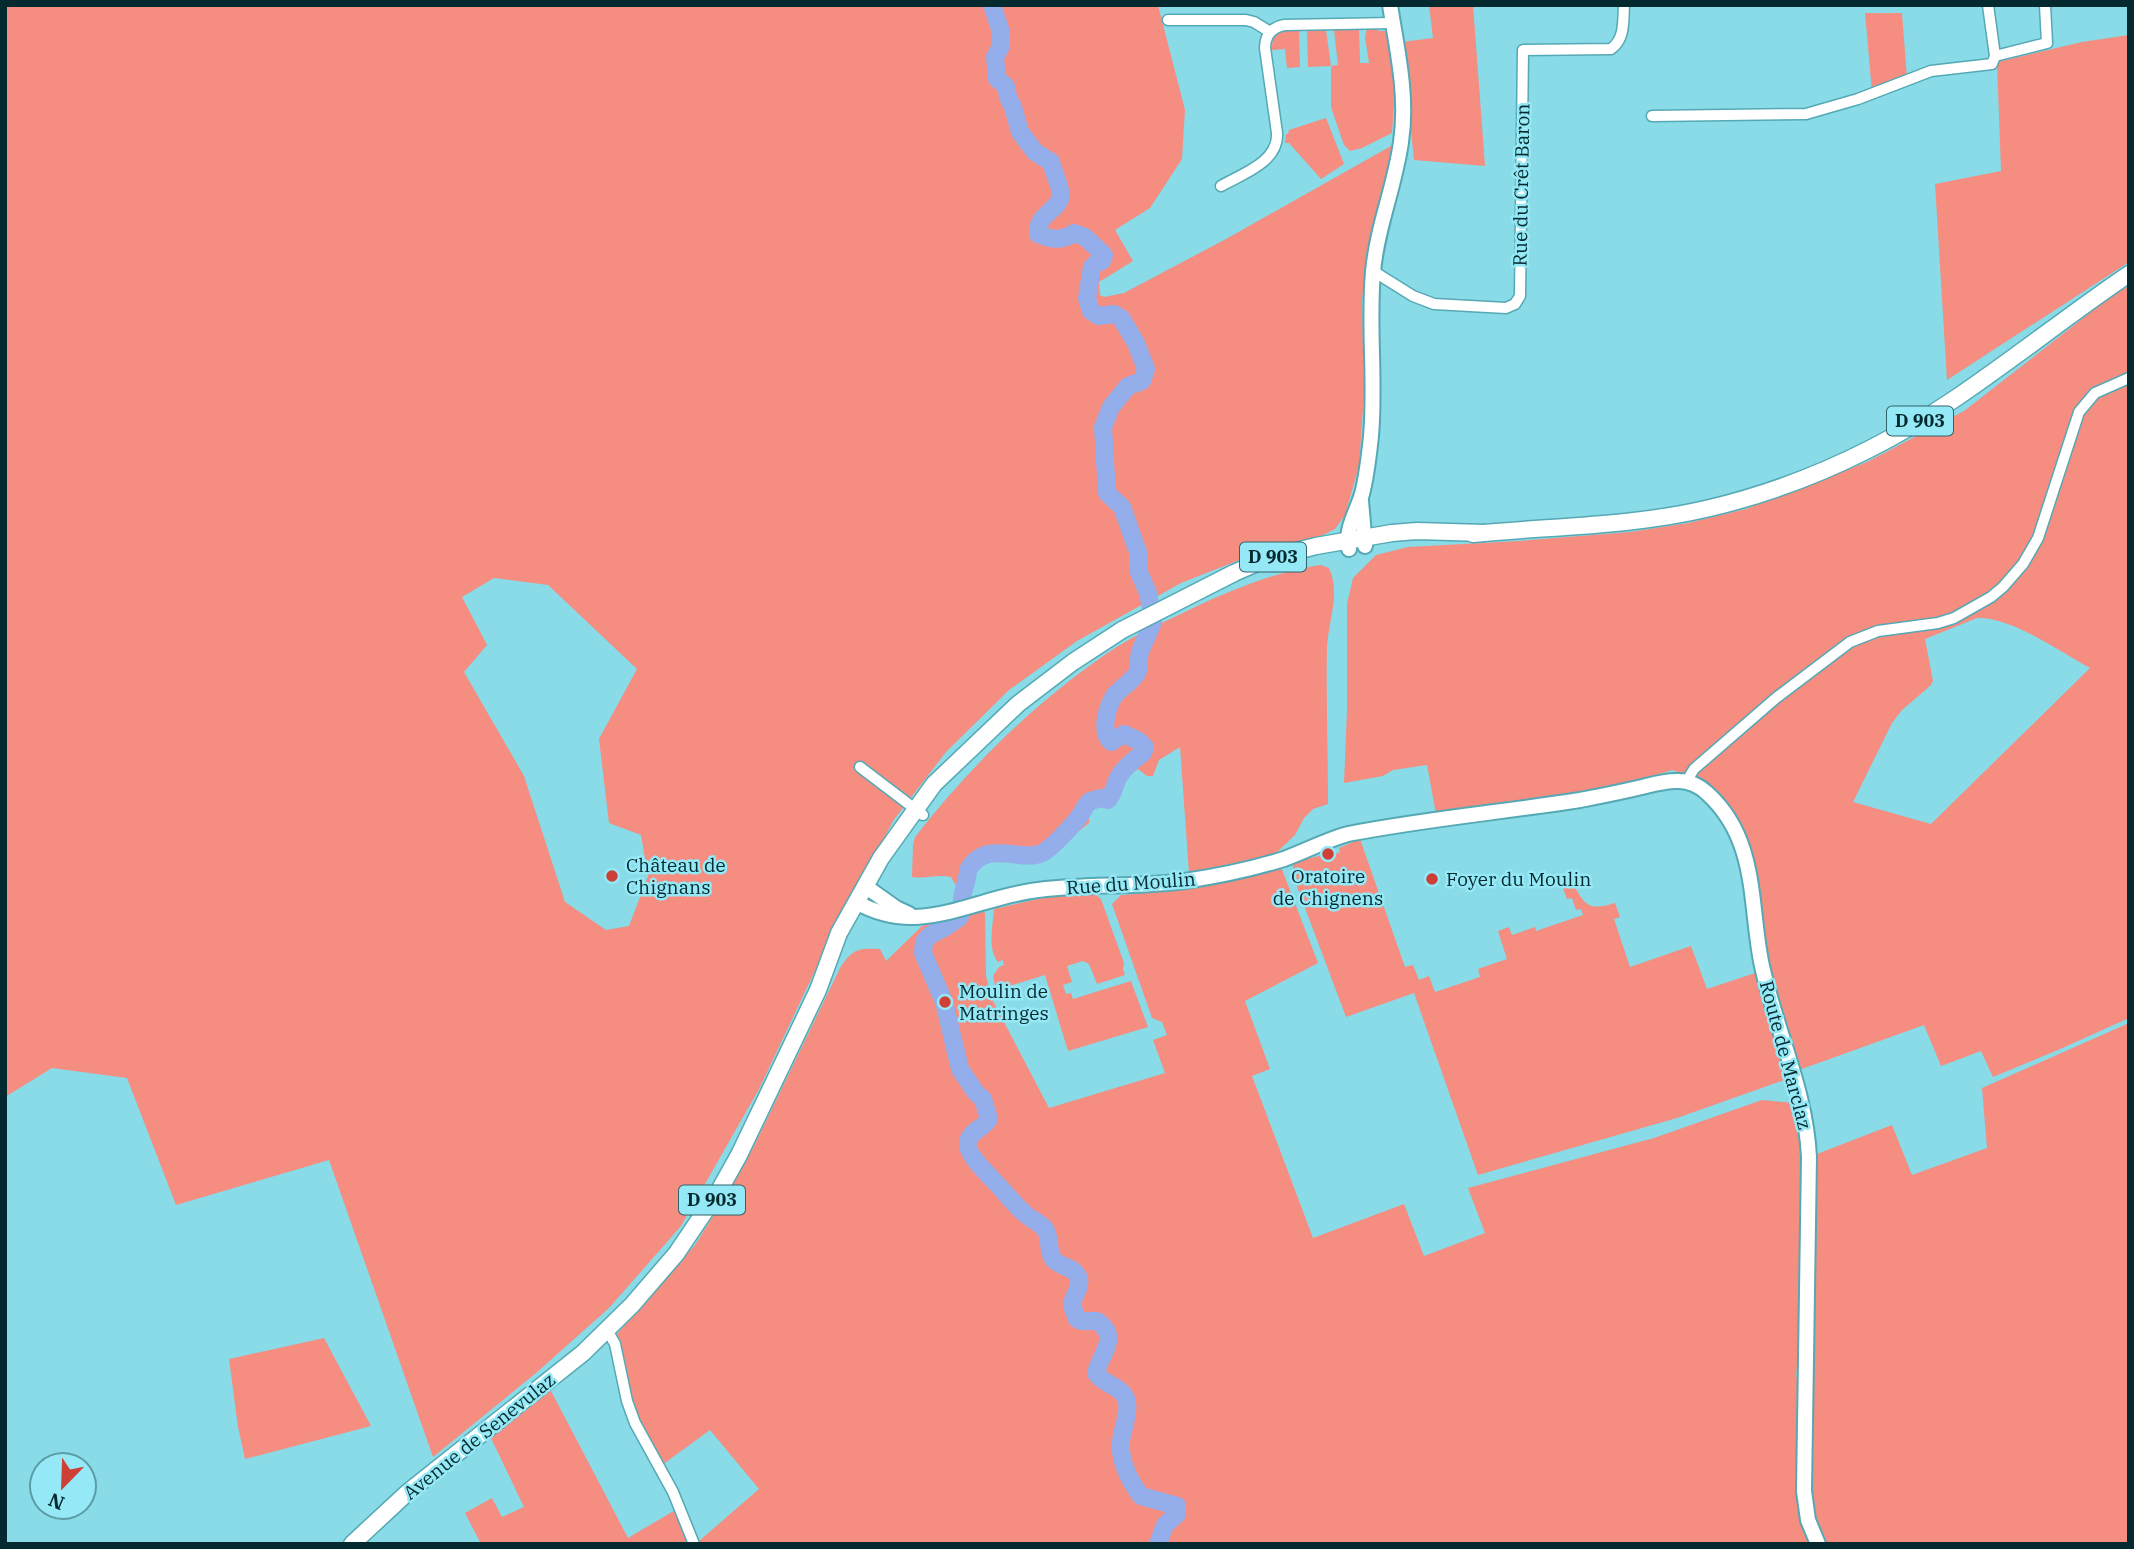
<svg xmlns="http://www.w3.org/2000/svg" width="2134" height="1549" font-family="'IBM Plex Serif',serif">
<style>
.green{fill:#f58d81;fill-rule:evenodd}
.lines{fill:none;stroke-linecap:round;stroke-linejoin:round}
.river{stroke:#94adeb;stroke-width:18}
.street-casing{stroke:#55a9b4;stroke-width:13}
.secondary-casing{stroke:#55a9b4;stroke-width:18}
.primary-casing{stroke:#55a9b4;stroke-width:19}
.street{stroke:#fff;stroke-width:10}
.secondary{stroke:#fff;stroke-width:14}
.primary{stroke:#fff;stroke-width:16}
.poi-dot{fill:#cd3f37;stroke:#95e8f5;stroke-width:2.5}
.labels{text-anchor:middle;stroke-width:5;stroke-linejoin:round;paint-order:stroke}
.shield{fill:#95e8f5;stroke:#30626a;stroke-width:2}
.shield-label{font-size:18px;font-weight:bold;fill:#04292e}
.street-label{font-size:19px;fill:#04292e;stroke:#95e8f5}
.poi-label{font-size:19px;fill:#04292e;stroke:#95e8f5;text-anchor:start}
</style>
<rect width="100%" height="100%" fill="#88dbe7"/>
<g class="green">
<path d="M5,5H1158L1185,110L1182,159L1150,208L1115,230L1133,261L1099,282L1100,295L1104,297L1124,293L1226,239L1391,146L1394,148L1367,249L1362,301L1364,394L1359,466L1345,515L1335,529L1321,536L1242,559L1181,583L1077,641L1009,690L946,752L893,821L821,958L759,1089L681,1226L609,1308L536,1373L433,1457L329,1160L176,1205L127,1078L52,1068L5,1097ZM494,578L548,585L637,669L599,739L609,823L641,835L648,876L629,926L606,930L565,902L524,776L464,672L487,645L462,597Z"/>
<path d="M1429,5H1473L1485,166L1414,160L1402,42L1433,38Z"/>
<path d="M1865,13H1902L1907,78L1872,92Z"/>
<path d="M1367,28H1377L1378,31H1386L1395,90L1392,133L1362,148L1350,151L1344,145L1331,107V66L1308,67L1307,30H1326L1331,66L1338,65L1334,30L1359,29L1360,63H1369L1365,37Z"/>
<path d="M1283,31H1299L1300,67L1287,68L1285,49L1272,50C1271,41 1275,34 1283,31Z"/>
<path d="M2129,35V262L1947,380L1935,184L2001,171L1997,62L2082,42Z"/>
<path d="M1326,118L1344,164L1321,179L1289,143H1285L1286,134H1288L1289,130Z"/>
<path d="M2129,286V1018L2058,1050L1993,1077L1981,1051L1941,1066L1924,1025L1799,1070L1764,953L1753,863L1704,783L1673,770L1623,784L1576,794L1436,814L1427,765L1393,770L1383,776L1344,783L1347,711V604L1353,578L1376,555L1408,547L1519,541L1630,532L1688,523L1746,509L1867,462L1964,411L2114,294ZM1977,618C2012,617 2059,651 2090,668L1931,824L1853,802L1892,723L1902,710L1930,686L1933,681L1925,639Z"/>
<path d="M1321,565L1329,568C1341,594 1328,621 1327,648C1326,700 1328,752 1328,804L1313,809L1304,818L1295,835L1275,854L1189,873L1180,747L1159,760L1153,776H1147L1138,769L1122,780L1121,795L1112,805L1089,808V823L1045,858L1030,859L1014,854L987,861L972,877L967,901L960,902L959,891L951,877C937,874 926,879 912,877L913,845L915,837C970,767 1032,705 1106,654C1133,635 1165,622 1195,607C1234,589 1278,571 1321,565Z"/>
<path d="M1360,839L1405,967L1413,965L1419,980L1429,976L1435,992L1480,977L1478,969L1507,959L1498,931L1509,927L1512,935L1535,927L1536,931L1583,915L1581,909L1576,910L1572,898L1567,899L1562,886L1573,883C1584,906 1590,911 1615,903L1620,917L1614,919L1630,967L1691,946L1707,989L1755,973L1787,1075L1784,1080L1677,1118L1478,1175L1414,993L1346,1017L1293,876V864C1299,859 1317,857 1326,854L1330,856L1340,852L1339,848Z"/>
<path d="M1281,867L1318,963L1245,1001L1270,1069L1252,1076L1313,1238L1404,1204L1424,1256L1485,1233L1468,1188L1654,1138L1762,1100L1794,1103L1802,1145L1798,1356L1796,1377L1813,1373L1817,1154L1892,1125L1912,1175L1987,1148L1982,1088L2129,1023V1544H701L699,1541L759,1489L710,1430L662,1465L651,1446L631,1397L617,1334L695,1245L725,1197L753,1148L841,966C854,948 859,948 880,949L886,961L922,926L982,910L985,913L986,976L992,999L1049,1108L1165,1073L1153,1040L1167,1035L1162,1022L1152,1018L1112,904L1121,895C1176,892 1228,880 1281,867Z"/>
<path d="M1089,894L1096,895L1101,899L1124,963L1123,969L1125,975L1097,984L1089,964L1083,961L1067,966L1072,982L1063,985L1066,994L1071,993L1073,999L1131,981L1148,1027L1068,1051L1045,975L996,990L993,976L999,967L1004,965L1003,960L998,962C987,948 993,925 994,909L1042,898Z"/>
<path d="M324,1338L371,1426L245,1459L238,1427L229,1359Z"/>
<path d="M550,1389L628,1538L677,1509L689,1544H481L465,1513L492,1498L502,1517L524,1507L490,1436Z"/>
</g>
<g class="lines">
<g class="river">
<path d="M992,5L1001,32V46L995,57L997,79L1006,86L1008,97L1013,107L1020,132L1035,152L1051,162C1053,170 1061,188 1061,195C1060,210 1036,214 1038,234C1052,240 1061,241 1074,233L1085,237L1104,255L1102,261L1096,263L1092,267L1087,298L1091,311L1099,316L1114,314L1121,318L1136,343L1146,369L1142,381L1128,386L1111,407L1103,427L1107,493L1122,507L1138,552V570L1148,593L1150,604"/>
<path d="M962,901C962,890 968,881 968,870C987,838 1020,863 1042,853C1051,849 1075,823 1081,814C1084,809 1085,805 1090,801L1101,798L1108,800C1114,793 1114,786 1118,778C1124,767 1133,760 1143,753L1145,747L1139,741L1124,734L1111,742C1100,731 1107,708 1114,696C1121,687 1131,683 1137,673C1140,667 1138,659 1140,652C1144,642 1149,632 1153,622"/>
<path d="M960,917L944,928L930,935L924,942L923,953L944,1002L960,1069L976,1093L983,1099L989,1119C984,1128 970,1131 968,1142C965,1153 987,1173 994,1181C1004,1191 1013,1203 1024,1213C1030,1219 1039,1222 1045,1229C1051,1238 1047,1252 1054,1260C1062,1268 1075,1266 1079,1279C1081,1288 1073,1296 1072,1305L1077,1319L1081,1321H1097C1121,1337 1100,1354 1096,1373C1104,1386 1123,1385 1127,1402C1129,1413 1124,1425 1122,1435C1117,1456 1128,1479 1141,1496L1177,1506V1514L1165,1525L1158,1544"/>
</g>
<defs>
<g id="street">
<path d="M1168,20H1246L1254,22L1270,32"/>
<path d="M1995,56L2047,43L2045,5"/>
<path d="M1652,116L1806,114L1858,99L1931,71L1992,64L1995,56L1988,5"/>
<path d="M1221,186C1242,174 1279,162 1277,133L1265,48C1265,35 1272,27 1285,25L1393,23"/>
<path d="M1373,271L1413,296L1434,304L1506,308L1515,304L1520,296L1523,50L1611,49C1625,39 1623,22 1624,5"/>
<path d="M860,767L923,815"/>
<path d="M1686,782L1694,769L1776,698L1850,642L1878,631L1938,623L1954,618L1991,597L2003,587L2023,564L2038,538L2079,412L2095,393L2129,378"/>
<path d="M607,1330L615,1344L627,1401L635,1423L673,1492L694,1544"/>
</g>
<g id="secondary">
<path d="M1361,501L1365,546"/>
<path d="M1349,549C1345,528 1356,514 1362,494C1367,475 1369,455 1371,436C1376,381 1368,326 1373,272C1377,227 1395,186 1401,142C1408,96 1397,50 1390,5"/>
<path d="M865,886L896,908L909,914"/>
<path d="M856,902C917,937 968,901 1031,891C1082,883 1134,888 1185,881C1218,876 1252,869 1284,859C1306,851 1326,840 1348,834C1425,819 1503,812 1580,800C1601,796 1621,792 1642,787C1654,784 1667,780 1679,781C1689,781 1700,786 1707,793C1759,840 1749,906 1762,966C1776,1030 1806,1091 1809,1157L1804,1491L1808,1520L1818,1544"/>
</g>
<g id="primary">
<path d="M1473,534C1553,526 1630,527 1710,508C1798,487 1882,448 1956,398C2015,358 2070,314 2129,274"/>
<path d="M352,1544L407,1493L583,1353L632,1305L676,1254L720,1189L739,1155L818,990L839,933L881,858L934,784L1018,704L1073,662L1122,630L1234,573L1266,559L1316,546L1392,533L1417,531L1484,533"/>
</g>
</defs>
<use href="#street" class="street-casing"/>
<use href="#secondary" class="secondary-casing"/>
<use href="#primary" class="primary-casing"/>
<use href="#street" class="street"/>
<use href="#secondary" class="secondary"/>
<use href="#primary" class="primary"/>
</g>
<g class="poi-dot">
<circle cx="1328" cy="854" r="7"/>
<circle cx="612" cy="876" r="7"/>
<circle cx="1432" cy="879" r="7"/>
<circle cx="945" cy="1002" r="7"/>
</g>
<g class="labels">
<g class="shield">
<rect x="1887" y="406.5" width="66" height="29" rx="5"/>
<rect x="1240" y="542.5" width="66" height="29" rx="5"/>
<rect x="679" y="1185.5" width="66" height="29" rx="5"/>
</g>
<g class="shield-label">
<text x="1920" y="427">D 903</text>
<text x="1273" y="563">D 903</text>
<text x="712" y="1206">D 903</text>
</g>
<g class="street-label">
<text transform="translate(1521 185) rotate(-89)" y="7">Rue du Crêt Baron</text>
<text transform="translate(1131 883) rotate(-4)" y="7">Rue du Moulin</text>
<text transform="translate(1786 1055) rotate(75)" y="7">Route de Marclaz</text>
<text transform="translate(479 1436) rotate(-39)" y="7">Avenue de Senevulaz</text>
</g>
<g class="poi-label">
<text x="626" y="872">Château de<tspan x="626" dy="22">Chignans</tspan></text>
<text x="1328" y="883" text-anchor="middle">Oratoire<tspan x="1328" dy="22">de Chignens</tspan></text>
<text x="1446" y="886">Foyer du Moulin</text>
<text x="959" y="998">Moulin de<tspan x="959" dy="22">Matringes</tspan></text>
</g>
</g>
<rect width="2134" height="1549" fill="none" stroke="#04292e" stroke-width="14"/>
<g transform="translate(63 1486) rotate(203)"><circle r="33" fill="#95e8f5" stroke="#5b9ca5" stroke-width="2"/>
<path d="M0-5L12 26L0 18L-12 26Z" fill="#cd3f37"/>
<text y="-10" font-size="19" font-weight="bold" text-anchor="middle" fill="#04292e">N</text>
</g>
</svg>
